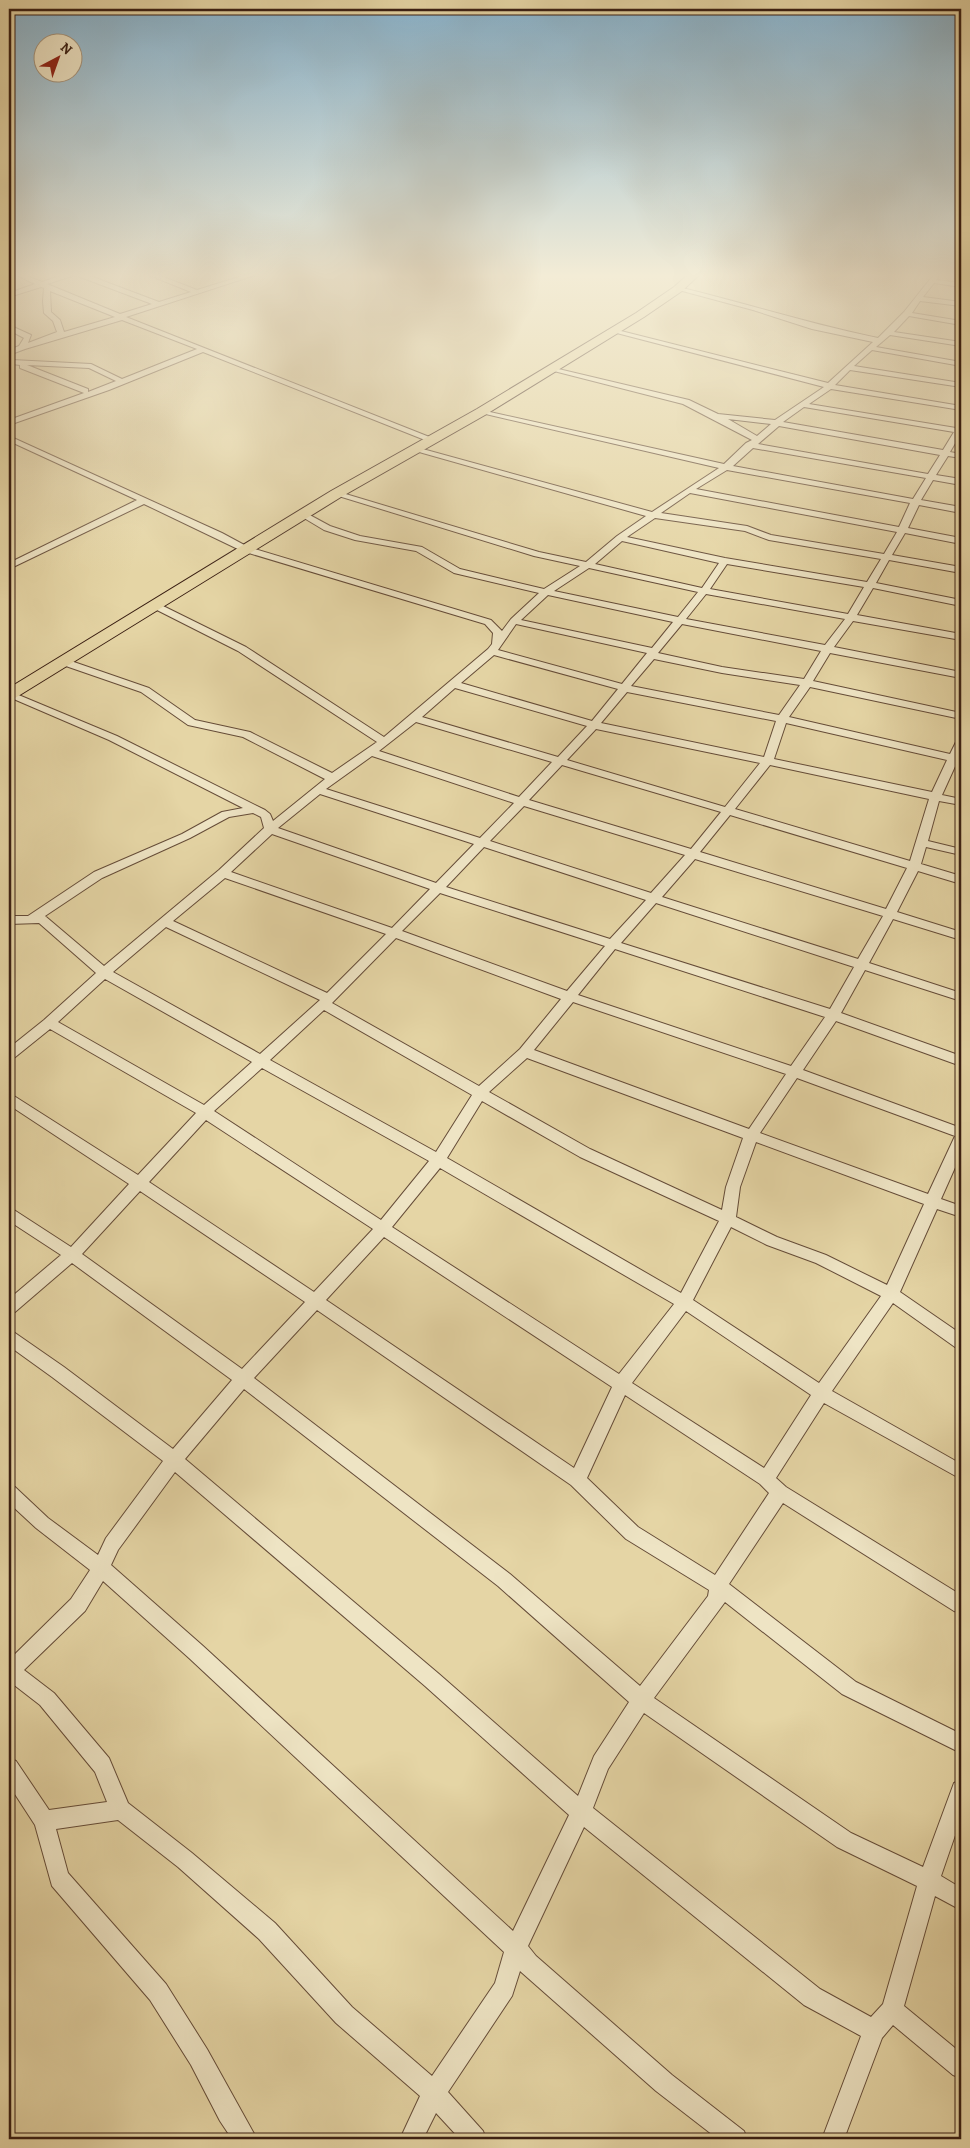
<svg xmlns="http://www.w3.org/2000/svg" width="970" height="2148" font-family="Alegreya,serif">
<style>
.lines{fill:none;stroke-linecap:round;stroke-linejoin:round}
.street-casing{stroke:#654c38;stroke-width:2}
.primary-casing{stroke:#3a1f13;stroke-width:2}
.street{fill:#eee4c4;fill-rule:evenodd}
.primary{fill:#e5d5a5;fill-rule:evenodd}
</style>
<rect width="100%" height="100%" fill="#e5d5a5"/>
<filter id="stains"><feTurbulence type="fractalNoise" baseFrequency=".004" numOctaves="4"/><feColorMatrix values="0 0 0 0 .2 0 0 0 0 .09 0 0 0 0 .02 0 0 0 .5 -.17"/></filter>
<radialGradient id="worn" r=".72"><stop offset=".6" stop-color="#630" stop-opacity="0"/><stop offset="1" stop-color="#630" stop-opacity=".3"/></radialGradient>
<g class="lines">
<defs>
<g id="street">
<path d="M12,273H20L42,282L69,273H82L159,302L191,292L144,273H153L197,290L252,273H261L126,317L437,440L430,442L203,352L109,390L9,425V420L84,393L20,368V365L12,364V360L91,364L122,379L197,349L122,320L25,349L9,355V350L19,346L24,338L9,330V325L31,335L28,343L57,332L53,321L44,313L43,301L44,288L41,287L9,297V293L35,284ZM75,275L152,304L120,314L47,284ZM50,291L115,317L64,332L60,320L51,312ZM27,365L89,368L116,381L88,392V389Z"/>
<path d="M935,273H941L936,280L961,283V287L934,283L923,297L961,302V306L920,301L912,313L961,321V325L909,316L894,332L961,342V346L890,335L876,347L961,362V366L872,350L854,366L961,383V387L850,370L835,385L961,406V410L831,389L809,404L956,428L961,425V433L950,452L961,454V458L948,456L936,475L961,479V485L933,480L921,500L961,507V513L919,505L908,528L961,538V544L905,533L892,555L961,567V573L889,560L876,583L961,600V606L873,588L857,615L961,634V640L853,621L834,647L961,672V678L830,653L813,681L961,713V719L810,687L789,717L950,754L957,740L961,739L960,756L961,763L957,762L942,795L961,799V805L939,801L928,841L961,849V855L926,847L921,864L961,876V884L918,871L897,912L961,932V940L893,919L869,963L961,993V1001L865,970L841,1013L961,1056V1066L836,1021L803,1070L961,1128V1154L941,1199L961,1206V1217L937,1209L900,1292L961,1334V1348L955,1347L893,1303L832,1391L961,1464V1479L824,1403L776,1478L786,1487L961,1595V1613L954,1611L783,1503L729,1584L856,1682L961,1734V1753L842,1694L725,1602L654,1698L851,1833L923,1867L954,1783L961,1780V1818L941,1876L961,1888V1910L935,1896L904,2006L961,2053V2078L953,2075L893,2025L882,2038L844,2139H822L861,2036L804,2005L584,1827L528,1946L536,1956L672,2075L744,2131L747,2139H718L656,2091L520,1971L512,1996L448,2092L483,2131L486,2139H460L436,2113L423,2139H400L420,2096L336,2023L259,1939L178,1867L118,1820L56,1829L68,1873L166,1984L207,2049L257,2139H232L220,2121L191,2065L150,2000L52,1886L35,1825L9,1785V1758L16,1761L49,1810L107,1802L95,1772L40,1705L9,1681V1660L71,1599L90,1570L36,1528L9,1503V1485L15,1487L48,1518L98,1555L106,1538L163,1461L52,1377L9,1346V1332L15,1333L64,1367L173,1449L232,1380L72,1263L15,1312L9,1314V1299L61,1255L9,1221V1209L14,1210L71,1247L129,1184L9,1105V1094L14,1096L138,1175L196,1113L50,1029L14,1058L9,1060V1048L44,1020L96,973L39,923L9,924V916H28L94,872L182,834L222,812L243,808L109,740L9,697V691L117,736L265,810L270,814L273,821L325,779L243,737L188,725L141,692L60,664V660H68L149,688L195,720L250,732L332,773L377,742L238,651L153,608V604H159L246,647L384,737L488,649L492,644L493,633L485,624L242,551L144,504L9,569V563L137,500L9,441V436L222,533L248,547L491,620L502,631L511,619L539,593L454,573L416,551L355,540L324,530L299,515L303,512L306,513L330,526L360,536L422,547L460,569L544,589L580,566L534,556L332,494L339,492L539,552L586,562L617,536L646,516L412,450L419,448L652,512L719,468L477,412L481,410L724,464L746,443L752,440L683,404L546,369L550,367L689,400L718,414L775,420L824,387L609,331L613,329L828,383L873,342L812,329L753,310L675,289L678,287C745,303 810,324 878,338L904,312ZM804,407L954,432L943,450L783,422ZM728,419L771,424L757,436ZM779,426L940,455L928,474L758,444ZM753,448L926,478L913,499L733,466ZM727,470L910,503L899,527L696,489ZM690,493L897,532L884,554L771,535L747,526L661,513ZM655,518L745,531L769,540L881,559L867,582L725,558L627,537ZM622,541L719,563L702,588L595,564ZM727,564L864,587L848,614L710,589ZM589,568L698,592L678,617L554,591ZM706,594L845,619L825,645L686,619ZM548,595L673,622L652,648L521,620ZM516,624L647,653L622,684L498,650ZM682,624L821,651L804,679L722,667L658,653ZM494,655L618,689L592,721L461,683ZM654,659L722,673L800,685L779,715L631,686ZM455,688L587,726L558,757L422,717ZM627,692L776,721L764,757L601,723ZM416,722L552,762L519,797L379,751ZM786,723L947,760L932,792L774,759ZM596,729L760,763L725,807L567,760ZM372,756L514,803L480,838L326,789ZM562,765L721,812L691,849L529,800ZM770,765L929,799L910,861L735,809ZM320,794L474,844L436,883L278,828ZM524,806L685,855L651,893L490,841ZM253,813L261,817L264,828L219,870L104,966L45,916L102,878L190,838L229,817ZM730,815L907,868L886,909L700,852ZM272,834L430,889L392,928L231,872ZM484,847L646,900L610,939L446,887ZM695,859L883,916L858,959L662,897ZM225,878L386,934L327,993L173,921ZM440,893L605,946L567,991L402,931ZM656,903L854,967L830,1009L621,943ZM166,927L320,1000L260,1054L113,972ZM396,938L561,999L520,1049L479,1086L332,1003ZM615,949L825,1017L791,1066L578,995ZM105,979L252,1062L204,1105L58,1022ZM573,1002L786,1074L749,1129L534,1050ZM324,1010L472,1095L436,1152L270,1060ZM527,1058L743,1138L726,1187L722,1210L590,1149L489,1092ZM262,1068L429,1161L381,1220L214,1111ZM797,1078L955,1136L928,1194L760,1133ZM482,1101L580,1157L719,1221L681,1293L447,1158ZM206,1120L373,1229L314,1292L149,1182ZM756,1142L924,1204L887,1285L826,1255L777,1237L736,1217L740,1187ZM440,1168L674,1304L619,1374L392,1227ZM140,1191L305,1302L242,1369L82,1254ZM731,1227L767,1245L816,1263L881,1296L819,1383L693,1300ZM384,1237L612,1387L574,1468L326,1300ZM317,1310L571,1485L626,1539L709,1590L708,1596L640,1686L510,1574L254,1378ZM686,1311L811,1395L764,1468L632,1383ZM244,1389L498,1586L629,1702L594,1756L578,1796L439,1674L185,1459ZM625,1395L760,1484L769,1493L715,1575L638,1527L587,1478ZM175,1472L425,1686L569,1815L513,1931L203,1646L111,1565L118,1550ZM103,1581L189,1658L504,1952L495,1983L432,2076L352,2007L275,1923L192,1853L128,1803L109,1758L54,1693L24,1670L85,1611ZM644,1713L837,1847L917,1886L883,2004L871,2017L820,1989L593,1808L608,1769Z"/>
</g>
<path id="primary" d="M690,273H701L682,291L644,317L485,415L341,497L15,698L9,700V688L331,491L477,409L636,313L674,287Z"/>
</defs>
<use href="#street" class="street-casing"/>
<use href="#primary" class="primary-casing"/>
<use href="#street" class="street"/>
<use href="#primary" class="primary"/>
</g>
<linearGradient id="sky" x2="0" y2="1"><stop stop-color="#88b5d1"/><stop offset="0.48" stop-color="#f3ecd6"/><stop offset="1" stop-color="#f3ecd6" stop-opacity="0"/></linearGradient>
<rect width="970" height="574" fill="url(#sky)"/>
<rect width="970" height="2148" fill="none" stroke="#e5d5a5" stroke-width="30"/>
<rect x="10" y="10" width="950" height="2128" fill="none" stroke="#3a1f13" stroke-width="2.5"/>
<rect x="15" y="15" width="940" height="2118" fill="none" stroke="#3a1f13"/>
<g transform="translate(58 58) rotate(41)"><circle r="24" fill="#eee4c4" stroke="#a6957d"/>
<path d="M0-4L9 19L0 12L-9 19Z" fill="#8f2418"/>
<text y="-8" font-size="14" font-weight="bold" text-anchor="middle" fill="#3a1f13">N</text>
</g>
<rect width="100%" height="100%" filter="url(#stains)"/>
<rect width="100%" height="100%" fill="url(#worn)"/>
</svg>
